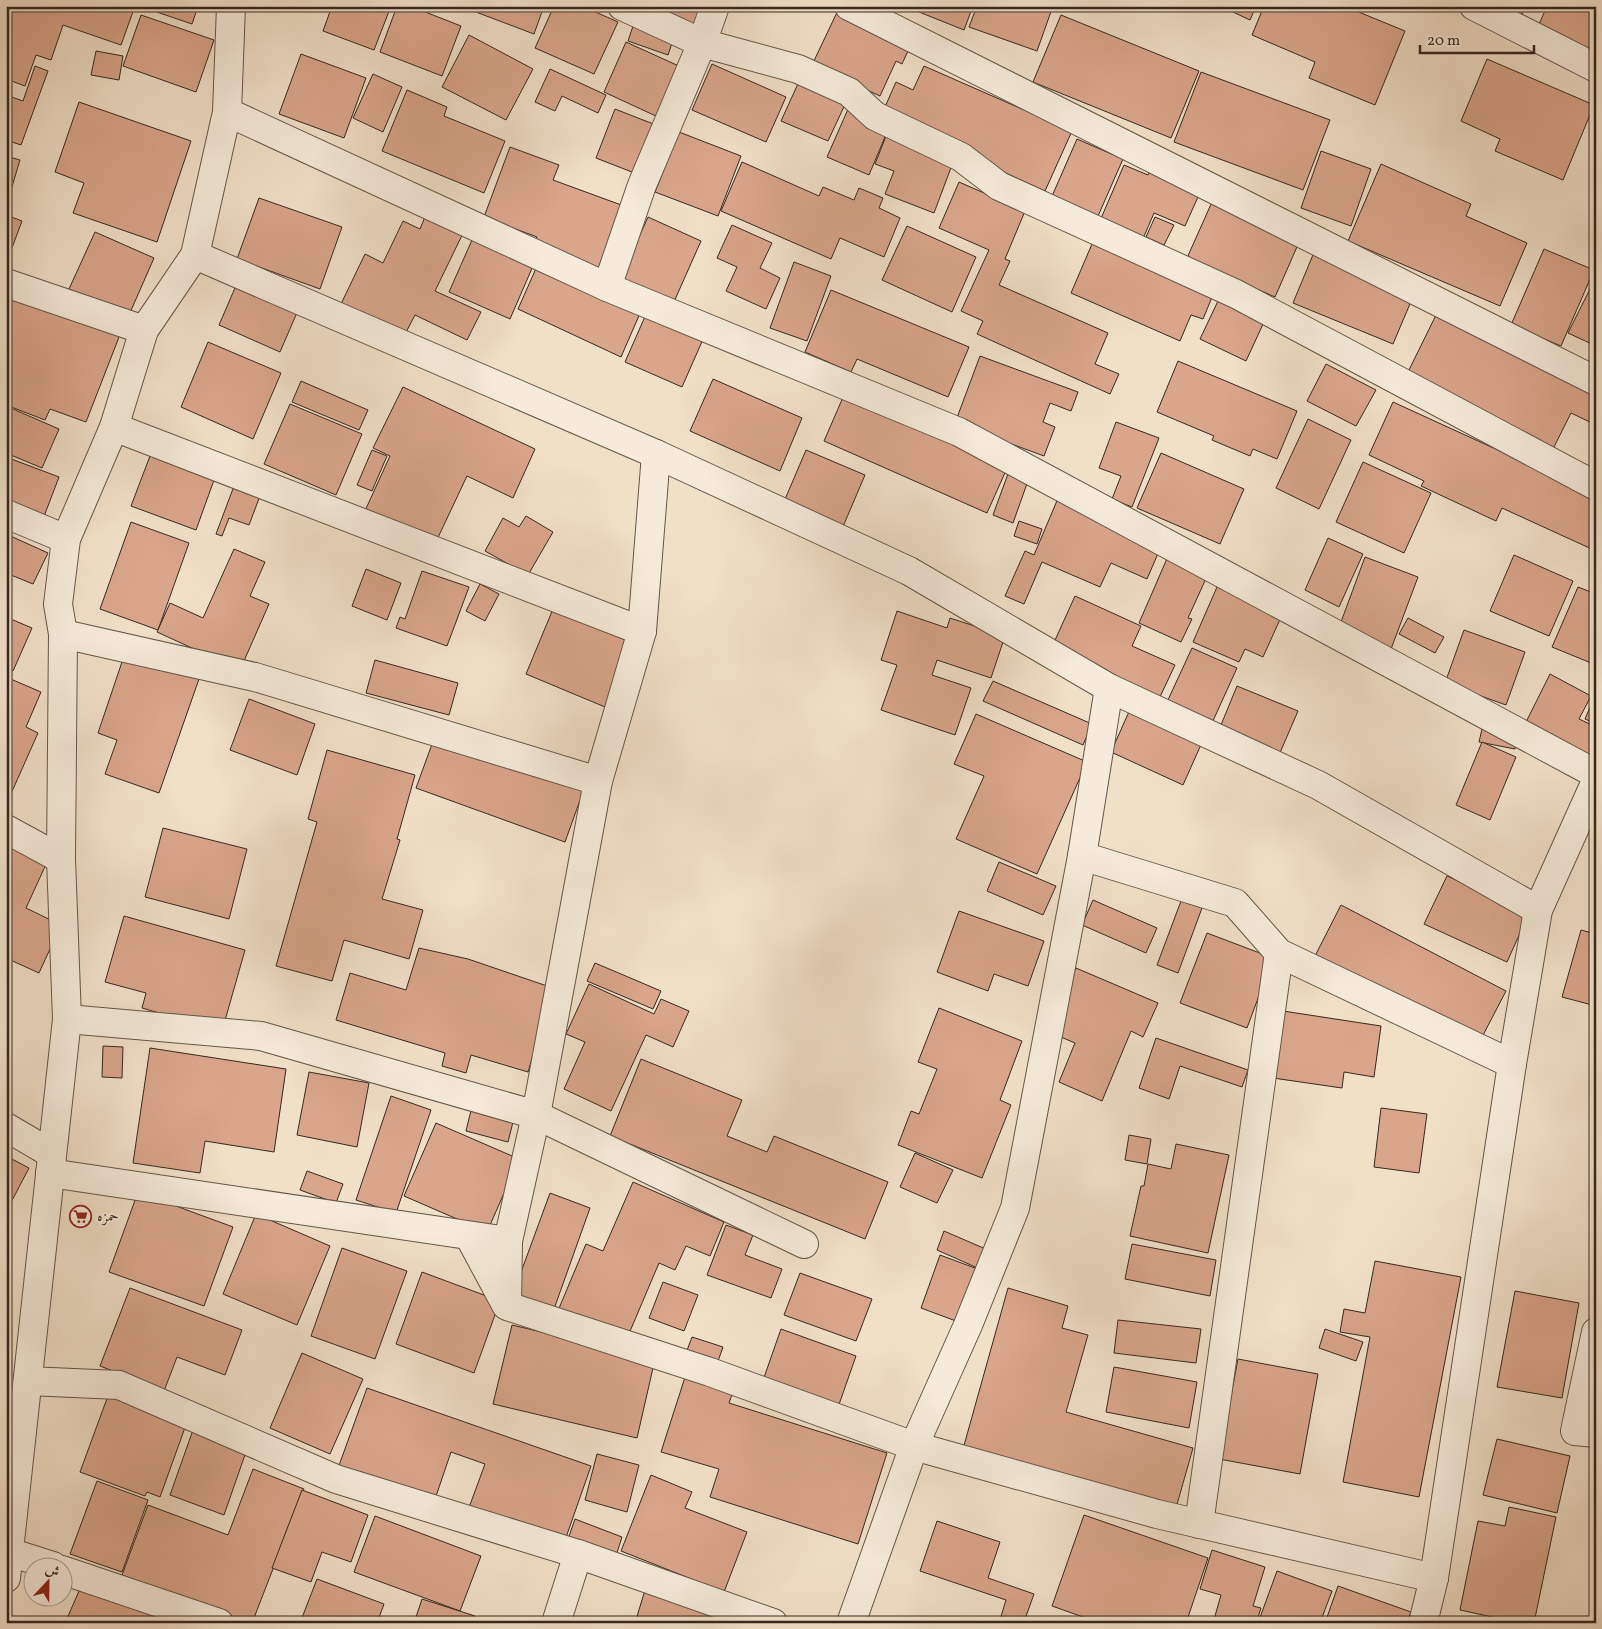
<svg xmlns="http://www.w3.org/2000/svg" width="1602" height="1629" font-family="Vollkorn,Amiri,serif">
<style>
.building{fill:#d9a58b;stroke:#36281f}
.lines{fill:none;stroke-linecap:round;stroke-linejoin:round}
.street-casing{stroke:#655649;stroke-width:30}
.street{stroke:#f6ebdb;stroke-width:28}
.labels{text-anchor:middle;stroke-width:4;stroke-linejoin:round;paint-order:stroke}
.poi-label{font-size:15px;fill:#36281f;stroke:#f6ebdb;text-anchor:start}
</style>
<rect width="100%" height="100%" fill="#f1e0c8"/>
<filter id="stains"><feTurbulence type="fractalNoise" baseFrequency=".004" numOctaves="4"/><feColorMatrix values="0 0 0 0 .2 0 0 0 0 .09 0 0 0 0 .02 0 0 0 .5 -.17"/></filter>
<radialGradient id="worn" r=".72"><stop offset=".6" stop-color="#630" stop-opacity="0"/><stop offset="1" stop-color="#630" stop-opacity=".3"/></radialGradient>
<g class="building">
<path d="M6,6H135L121,45L63,25L51,60L36,55L25,86L6,79Z"/>
<path d="M139,6H198L192,24Z"/>
<path d="M332,6H391L374,50L323,31Z"/>
<path d="M397,6H410L461,26L442,76L380,52Z"/>
<path d="M460,6H544L534,34Z"/>
<path d="M554,6H582L618,22L594,74L535,48Z"/>
<path d="M626,6H702L692,30Z"/>
<path d="M840,6L913,40L902,64L896,61L880,96L812,65Z"/>
<path d="M904,6H973L964,30Z"/>
<path d="M977,6H1053L1037,51L969,27Z"/>
<path d="M1220,6H1256L1250,20Z"/>
<path d="M1264,6H1344L1405,31L1375,105L1309,78L1315,62L1252,35Z"/>
<path d="M1494,6H1525L1521,18Z"/>
<path d="M1547,6H1596V53L1537,29Z"/>
<path d="M141,15L214,40L196,92L123,66Z"/>
<path d="M1061,15L1199,71L1171,138L1033,82Z"/>
<path d="M633,26L673,40L668,55L628,41Z"/>
<path d="M469,35L533,69L506,120L442,87Z"/>
<path d="M626,42L681,67L658,117L604,92Z"/>
<path d="M96,51L123,56L119,80L91,75Z"/>
<path d="M301,54L366,78L344,138L279,114Z"/>
<path d="M1487,59L1594,105L1563,180L1495,151L1500,139L1461,121Z"/>
<path d="M712,64L786,97L766,142L692,110Z"/>
<path d="M35,66L48,71L21,145L6,140V95L23,101Z"/>
<path d="M924,66L1072,131L1045,191L881,116L896,82L913,90Z"/>
<path d="M550,69L606,95L598,113L562,96L555,111L535,102Z"/>
<path d="M1201,72L1330,120L1303,190L1174,142Z"/>
<path d="M373,74L402,87L383,132L353,118Z"/>
<path d="M802,75L849,96L828,141L781,121Z"/>
<path d="M407,90L447,107L444,116L505,141L484,193L382,151Z"/>
<path d="M79,102L191,141L157,242L73,213L84,183L55,172Z"/>
<path d="M849,107L890,125L869,175L827,157Z"/>
<path d="M615,109L656,125L637,174L596,158Z"/>
<path d="M888,131L955,157L934,213L885,194L894,171L875,164Z"/>
<path d="M679,132L741,156L718,216L655,192Z"/>
<path d="M1077,139L1123,159L1095,223L1049,203Z"/>
<path d="M510,147L559,165L553,180L624,206L597,277L531,252L537,237L484,217Z"/>
<path d="M1321,151L1371,169L1351,226L1301,208Z"/>
<path d="M6,156L20,160L7,203H6Z"/>
<path d="M742,162L819,196L823,187L854,200L859,188L883,198L879,208L900,218L884,257L840,238L831,259L721,211Z"/>
<path d="M1381,164L1471,204L1466,216L1527,243L1500,306L1348,241Z"/>
<path d="M1124,165L1148,175L1152,166L1202,188L1185,226L1154,213L1142,241L1099,223Z"/>
<path d="M959,182L1025,211L1005,259L1010,261L999,285L1108,333L1095,364L1119,374L1110,394L977,334L983,321L961,311L989,250L939,228Z"/>
<path d="M259,198L342,227L320,289L237,259Z"/>
<path d="M1212,202L1300,240L1275,297L1187,258Z"/>
<path d="M429,207L467,225L435,291L481,312L467,340L415,315L403,338L339,308L365,254L383,263L403,221L420,229Z"/>
<path d="M6,215L22,221L6,264Z"/>
<path d="M648,217L701,241L673,304L619,281Z"/>
<path d="M1155,217L1174,225L1164,245L1146,237Z"/>
<path d="M732,225L772,243L760,268L780,278L766,309L726,291L737,267L717,258Z"/>
<path d="M907,226L976,257L952,312L882,280Z"/>
<path d="M95,232L154,258L129,315L69,289Z"/>
<path d="M1095,237L1215,290L1203,319L1191,315L1180,341L1071,293Z"/>
<path d="M472,240L533,266L510,319L449,292Z"/>
<path d="M1544,249L1594,270L1561,346L1511,325Z"/>
<path d="M1315,250L1415,292L1393,344L1293,303Z"/>
<path d="M794,262L831,276L807,341L770,328Z"/>
<path d="M538,264L641,311L621,357L518,309Z"/>
<path d="M238,281L299,308L280,352L219,325Z"/>
<path d="M1593,283L1596,285V346L1568,333Z"/>
<path d="M6,288L121,332L86,422L50,409L45,420L6,405Z"/>
<path d="M831,290L969,347L948,397L857,359L851,372L805,352Z"/>
<path d="M1218,301L1264,322L1246,361L1200,339Z"/>
<path d="M1440,307L1596,387V425L1571,413L1552,451L1406,376Z"/>
<path d="M647,312L704,337L682,387L625,362Z"/>
<path d="M208,342L281,373L253,439L181,407Z"/>
<path d="M980,356L1078,392L1071,411L1050,403L1043,422L1055,427L1044,456L955,423Z"/>
<path d="M1178,361L1297,411L1277,459L1253,449L1250,456L1212,440L1214,436L1157,412Z"/>
<path d="M1326,364L1376,390L1356,426L1307,401Z"/>
<path d="M713,379L802,418L780,471L690,431Z"/>
<path d="M301,381L368,410L359,430L292,402Z"/>
<path d="M403,387L535,449L513,498L467,476L434,546L364,513L390,456L373,448Z"/>
<path d="M844,395L1008,466L987,513L824,441Z"/>
<path d="M1393,402L1596,495V551L1502,508L1496,521L1421,486L1424,481L1369,455Z"/>
<path d="M290,404L362,434L336,495L264,464Z"/>
<path d="M6,406L59,429L42,468L6,453Z"/>
<path d="M1308,419L1351,440L1319,509L1276,488Z"/>
<path d="M1116,422L1159,438L1132,507L1112,499L1121,476L1099,468Z"/>
<path d="M372,450L387,456L372,491L357,485Z"/>
<path d="M806,450L865,475L842,529L783,504Z"/>
<path d="M1161,453L1244,489L1220,544L1137,508Z"/>
<path d="M150,456L214,480L196,530L131,506Z"/>
<path d="M6,457L59,477L43,519L6,505Z"/>
<path d="M1363,462L1431,493L1404,553L1336,522Z"/>
<path d="M1009,471L1029,478L1013,523L993,515Z"/>
<path d="M237,478L263,488L249,525L229,518L222,536L216,534Z"/>
<path d="M1059,496L1163,542L1147,579L1111,563L1100,587L1042,562L1024,604L1005,596L1025,551L1034,555Z"/>
<path d="M526,516L553,532L528,575L485,551L503,518L519,527Z"/>
<path d="M1019,521L1042,529L1037,544L1014,536Z"/>
<path d="M131,522L189,543L158,630L100,609Z"/>
<path d="M6,534L48,553L33,584L6,573Z"/>
<path d="M1328,538L1363,554L1339,607L1305,590Z"/>
<path d="M234,549L265,562L250,596L269,604L240,670L157,632L170,603L203,618Z"/>
<path d="M1169,554L1209,572L1188,618L1192,619L1181,642L1139,623Z"/>
<path d="M1514,555L1573,581L1549,636L1490,611Z"/>
<path d="M1365,557L1418,577L1391,649L1338,630Z"/>
<path d="M366,569L401,583L387,620L352,606Z"/>
<path d="M422,571L469,587L447,646L396,628L400,617L405,619Z"/>
<path d="M480,584L499,594L485,621L466,611Z"/>
<path d="M1217,587L1282,615L1263,657L1245,649L1239,662L1193,642Z"/>
<path d="M1578,587L1596,594V665L1552,647Z"/>
<path d="M1075,596L1141,626L1132,646L1175,665L1159,699L1051,649Z"/>
<path d="M553,609L632,643L605,707L526,674Z"/>
<path d="M897,611L947,628L950,618L1005,636L991,678L937,660L932,675L971,688L955,735L881,710L897,665L881,660Z"/>
<path d="M6,617L32,628L13,671L6,668Z"/>
<path d="M1408,618L1444,637L1435,653L1399,634Z"/>
<path d="M1464,630L1525,652L1506,705L1445,683Z"/>
<path d="M1192,648L1237,668L1212,723L1167,702Z"/>
<path d="M125,653L199,679L159,793L105,774L117,740L98,733Z"/>
<path d="M375,660L458,683L449,715L366,693Z"/>
<path d="M1550,674L1591,696L1579,719L1596,727V763L1524,726Z"/>
<path d="M6,677L41,692L26,727L38,733L6,805Z"/>
<path d="M993,681L1092,724L1083,745L983,701Z"/>
<path d="M1237,686L1298,711L1276,762L1216,737Z"/>
<path d="M249,699L315,724L297,775L230,750Z"/>
<path d="M1132,705L1204,738L1183,785L1111,752Z"/>
<path d="M1590,707L1596,710V724L1585,719Z"/>
<path d="M976,714L1087,762L1037,874L956,839L984,776L954,764Z"/>
<path d="M1482,729L1517,736L1515,749L1479,742Z"/>
<path d="M435,736L584,789L565,842L416,788Z"/>
<path d="M1482,742L1516,757L1490,820L1456,805Z"/>
<path d="M327,750L415,775L397,839L400,840L382,899L423,910L409,959L344,940L332,981L276,966L317,822L308,819Z"/>
<path d="M163,828L247,849L229,919L145,897Z"/>
<path d="M6,844L48,860L26,908L61,925L39,973L6,958Z"/>
<path d="M999,862L1056,886L1043,915L987,891Z"/>
<path d="M1447,876L1529,913L1507,962L1424,924Z"/>
<path d="M1093,900L1157,928L1146,953L1082,925Z"/>
<path d="M1181,901L1202,908L1178,973L1157,965Z"/>
<path d="M1341,905L1506,991L1480,1041L1315,956Z"/>
<path d="M959,911L1044,941L1028,986L994,974L988,991L937,972Z"/>
<path d="M124,916L245,950L222,1031L142,1008L146,993L105,982Z"/>
<path d="M1581,930L1596,934V1006L1562,997Z"/>
<path d="M1207,933L1273,958L1247,1028L1180,1003Z"/>
<path d="M419,948L468,959L553,988L528,1072L471,1055L466,1073L442,1066L445,1053L336,1020L350,973L406,990Z"/>
<path d="M595,963L661,991L653,1009L587,981Z"/>
<path d="M1076,968L1158,1003L1143,1037L1131,1031L1102,1101L1059,1082L1075,1043L1049,1032Z"/>
<path d="M589,984L654,1014L661,999L689,1011L673,1047L646,1035L611,1111L564,1089L585,1042L566,1034Z"/>
<path d="M939,1008L1022,1041L1000,1100L1011,1105L982,1178L898,1145L911,1111L919,1114L937,1069L918,1062Z"/>
<path d="M1283,1011L1381,1026L1374,1077L1344,1072L1342,1088L1273,1078Z"/>
<path d="M1156,1038L1248,1070L1242,1087L1180,1066L1169,1099L1139,1088Z"/>
<path d="M103,1046L123,1047L122,1078L102,1077Z"/>
<path d="M150,1048L286,1069L274,1152L205,1141L200,1173L133,1163Z"/>
<path d="M641,1059L742,1100L727,1136L767,1152L774,1136L888,1182L865,1239L610,1136Z"/>
<path d="M309,1072L369,1083L357,1147L297,1135Z"/>
<path d="M391,1096L431,1110L396,1213L356,1200Z"/>
<path d="M473,1102L515,1114L508,1142L466,1131Z"/>
<path d="M1381,1108L1427,1114L1419,1173L1374,1167Z"/>
<path d="M436,1123L519,1159L487,1232L404,1196Z"/>
<path d="M1129,1135L1151,1139L1147,1164L1125,1160Z"/>
<path d="M1176,1144L1229,1155L1208,1253L1130,1236L1141,1186H1144L1148,1164L1171,1169Z"/>
<path d="M915,1153L953,1170L937,1203L900,1187Z"/>
<path d="M6,1156L29,1168L6,1212Z"/>
<path d="M307,1171L343,1184L336,1203L300,1190Z"/>
<path d="M633,1182L724,1222L710,1256L686,1246L675,1270L659,1263L625,1343L557,1313L586,1244L603,1251Z"/>
<path d="M138,1192L233,1227L204,1306L109,1272Z"/>
<path d="M550,1193L590,1208L554,1309L513,1294Z"/>
<path d="M256,1214L330,1246L297,1325L223,1294Z"/>
<path d="M726,1225L753,1235L745,1255L782,1269L771,1298L707,1275Z"/>
<path d="M944,1231L988,1250L980,1269L937,1250Z"/>
<path d="M1132,1244L1216,1260L1210,1296L1125,1279Z"/>
<path d="M342,1248L407,1271L375,1359L311,1336Z"/>
<path d="M940,1255L983,1271L964,1324L921,1308Z"/>
<path d="M1375,1261L1461,1277L1419,1497L1343,1482L1370,1337L1340,1332L1344,1309L1365,1313Z"/>
<path d="M422,1272L500,1301L474,1373L396,1344Z"/>
<path d="M800,1273L872,1299L856,1341L784,1315Z"/>
<path d="M663,1282L698,1295L684,1331L649,1318Z"/>
<path d="M130,1288L242,1330L225,1375L177,1357L164,1391L100,1366Z"/>
<path d="M1008,1288L1068,1306L1062,1328L1088,1335L1066,1412L1193,1448L1174,1515L963,1449Z"/>
<path d="M1515,1291L1579,1303L1562,1398L1497,1387Z"/>
<path d="M1118,1320L1201,1329L1196,1363L1114,1353Z"/>
<path d="M512,1325L655,1359L637,1438L493,1404Z"/>
<path d="M781,1329L856,1356L836,1413L761,1386Z"/>
<path d="M1325,1329L1363,1342L1356,1361L1319,1348Z"/>
<path d="M692,1337L723,1347L717,1364L686,1353Z"/>
<path d="M302,1353L363,1379L330,1454L270,1428Z"/>
<path d="M1238,1359L1318,1374L1300,1474L1219,1459Z"/>
<path d="M1114,1367L1197,1382L1189,1428L1106,1412Z"/>
<path d="M686,1374L734,1389L729,1403L887,1453L858,1544L710,1497L719,1469L661,1452Z"/>
<path d="M367,1388L591,1466L563,1546L467,1513L485,1464L451,1452L433,1505L337,1471Z"/>
<path d="M109,1393L187,1422L160,1497L147,1492L145,1496L80,1472Z"/>
<path d="M193,1430L247,1449L224,1515L170,1495Z"/>
<path d="M1497,1439L1570,1456L1557,1513L1483,1495Z"/>
<path d="M597,1454L639,1465L627,1512L585,1500Z"/>
<path d="M253,1469L304,1489L252,1623H246L122,1575L148,1505L228,1535Z"/>
<path d="M651,1475L692,1492L685,1508L747,1532L724,1592L621,1551Z"/>
<path d="M97,1481L148,1500L122,1572L70,1554Z"/>
<path d="M302,1490L368,1515L351,1562L322,1552L311,1582L272,1568Z"/>
<path d="M1509,1507L1556,1517L1534,1623H1520L1460,1610L1478,1521L1505,1526Z"/>
<path d="M1084,1515L1208,1558L1186,1623H1100L1052,1606Z"/>
<path d="M375,1516L481,1556L460,1611L354,1572Z"/>
<path d="M575,1519L622,1537L615,1559L567,1542Z"/>
<path d="M937,1521L1000,1542L988,1578L1034,1594L1025,1619L1037,1623H999L1006,1600L920,1571Z"/>
<path d="M1212,1550L1265,1567L1253,1606L1261,1608L1256,1623H1213L1221,1595L1200,1589Z"/>
<path d="M1277,1571L1332,1591L1320,1623H1258Z"/>
<path d="M317,1579L384,1604L377,1623H300Z"/>
<path d="M83,1582L178,1623H65Z"/>
<path d="M1338,1586L1411,1612L1407,1623H1325Z"/>
<path d="M645,1590L753,1623H635Z"/>
<path d="M422,1599L475,1616L473,1623H414Z"/>
</g>
<g class="lines">
<defs>
<g id="street">
<path d="M622,6L702,43L798,69L849,92L875,116L961,157L999,186L1236,294L1596,486"/>
<path d="M849,6L1596,381"/>
<path d="M1474,6L1596,68"/>
<path d="M227,112L607,287L959,432L1596,774"/>
<path d="M195,255L656,454L909,571L1109,688L1318,785L1538,910"/>
<path d="M6,283L144,330"/>
<path d="M607,287L642,185L702,43L715,6"/>
<path d="M114,427L642,631"/>
<path d="M6,514L66,539"/>
<path d="M63,634L255,677L598,781"/>
<path d="M6,829L61,859"/>
<path d="M1082,856L1235,903L1279,953L1512,1064"/>
<path d="M67,1019L261,1036L536,1115L804,1244"/>
<path d="M6,1127L52,1154"/>
<path d="M50,1173L508,1241L507,1306L710,1372L914,1446L1157,1514L1434,1578"/>
<path d="M469,1236L506,1305"/>
<path d="M508,1241L536,1115L598,781L642,631L656,454"/>
<path d="M1596,1332L1575,1431L1596,1433"/>
<path d="M28,1381L119,1385L336,1479L578,1554L773,1623"/>
<path d="M1199,1524L1279,953"/>
<path d="M9,1552L53,1566"/>
<path d="M62,1570L219,1623"/>
<path d="M6,1578L67,1019L61,859L63,634L58,604L66,539L114,427L144,330L195,255L227,112L231,6"/>
<path d="M556,1623L578,1554"/>
<path d="M851,1623L914,1446L968,1325L1015,1208L1082,856L1109,688"/>
<path d="M1423,1623L1434,1578L1512,1064L1538,910L1596,781"/>
</g>
</defs>
<use href="#street" class="street-casing"/>
<use href="#street" class="street"/>
</g>
<defs>
<symbol id="supermarket-ring" viewBox="-11 -11 22 22"><circle r="9.5" fill="#f6ebdb" stroke="#8f2418" stroke-width="1.5"/><path d="M-6-5.5h2.5l.6 2H6L4.5 2H-2.5L-4.4-4H-6ZM-1.5 3.2a1.3 1.3 0 1 0 .1 0ZM3 3.2a1.3 1.3 0 1 0 .1 0Z" fill="#8f2418"/></symbol>
</defs>
<g fill-rule="evenodd">
<use href="#supermarket-ring" x="68" y="1204" width="25" height="25"/>
</g>
<g class="labels">
<g class="poi-label">
<text x="97" y="1221">حمزه</text>
</g>
</g>
<rect width="1602" height="1629" fill="none" stroke="#f1e0c8" stroke-width="25"/>
<rect x="8" y="8" width="1587" height="1614" fill="none" stroke="#36281f" stroke-width="2.5"/>
<rect x="12" y="12" width="1577" height="1604" fill="none" stroke="#36281f"/>
<g transform="translate(48 1582) rotate(22)"><circle r="24" fill="#f6ebdb" stroke="#a99d90"/>
<path d="M0-4L9 19L0 12L-9 19Z" fill="#8f2418"/>
<text y="-8" font-size="14" font-weight="bold" text-anchor="middle" fill="#36281f">ش</text>
</g>
<path d="M1420 45v8h114v-8" fill="none" stroke="#36281f" stroke-width="2.5"/>
<text x="1427" y="45" font-size="15" fill="#36281f" stroke="#f6ebdb" stroke-width="4" paint-order="stroke">20 m</text>
<rect width="100%" height="100%" filter="url(#stains)"/>
<rect width="100%" height="100%" fill="url(#worn)"/>
</svg>
